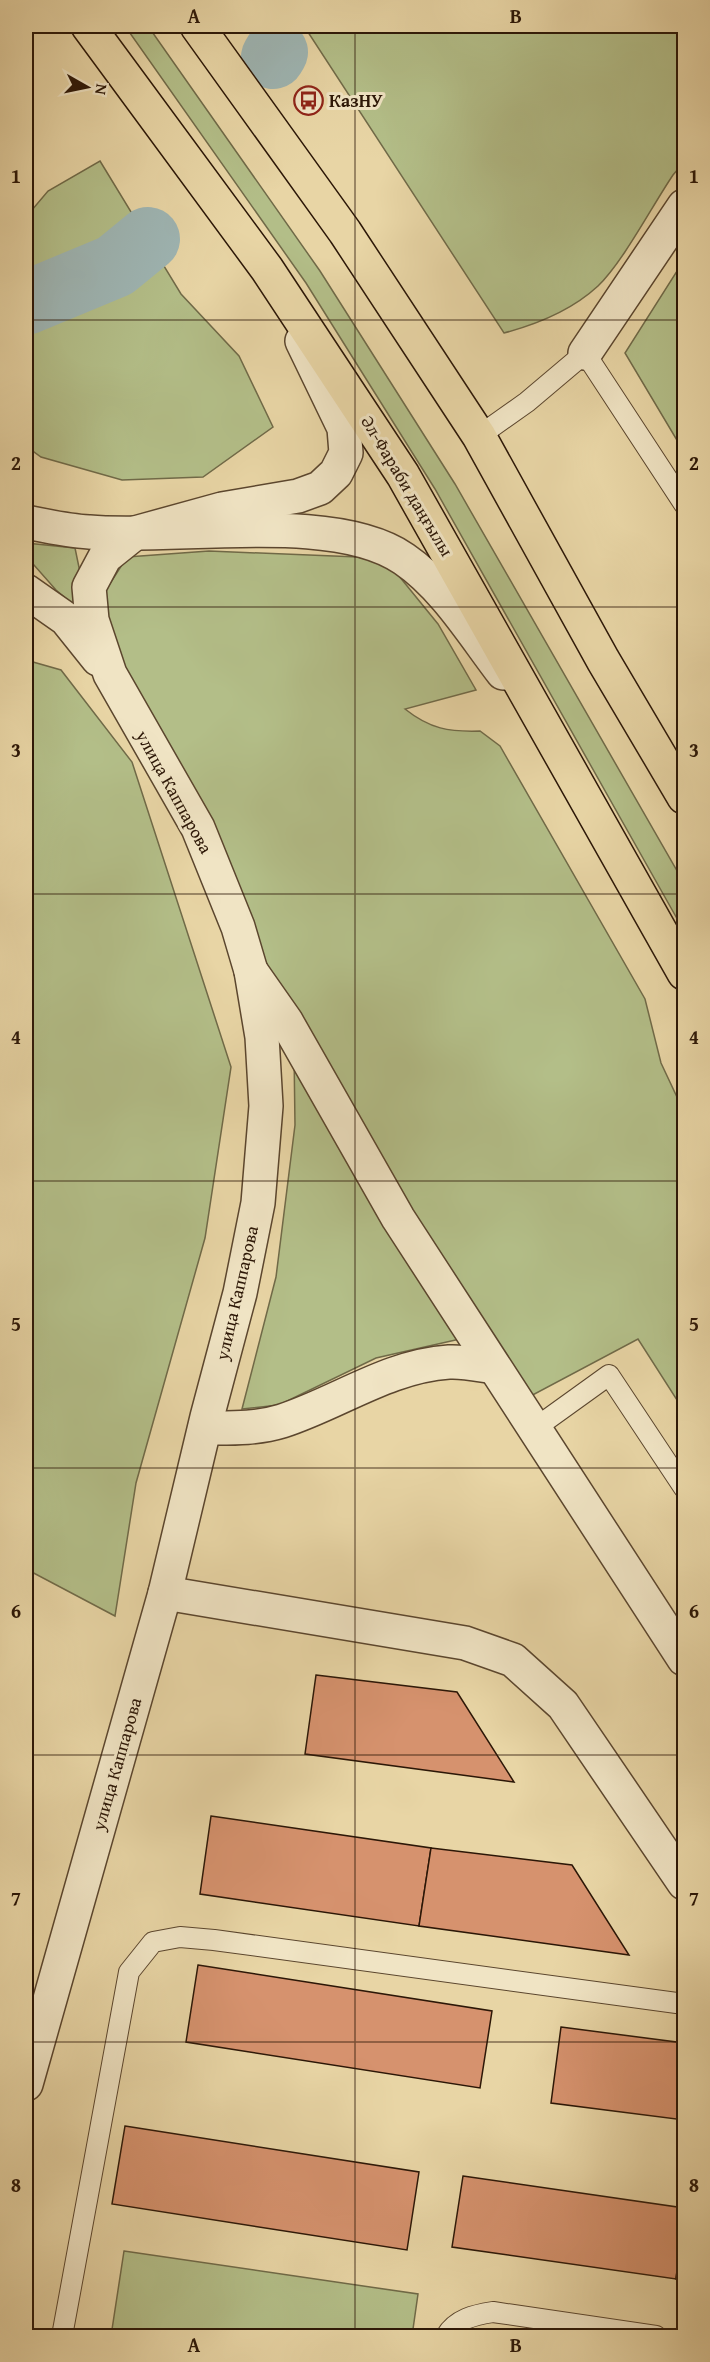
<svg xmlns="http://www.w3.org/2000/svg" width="710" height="2362" font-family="'Gentium Book Plus',serif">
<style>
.green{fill:#b3be88;stroke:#706a48;stroke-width:1.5}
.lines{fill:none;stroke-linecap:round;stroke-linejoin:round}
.river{stroke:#9eb5b3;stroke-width:64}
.building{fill:#d6926e;stroke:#2c1707;stroke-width:1.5}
.service-casing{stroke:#5b462e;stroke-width:22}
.minor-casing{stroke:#5b462e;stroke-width:36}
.tertiary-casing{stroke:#5b462e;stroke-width:36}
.primary-casing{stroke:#2c1707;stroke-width:36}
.service{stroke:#f0e4c4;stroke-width:20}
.minor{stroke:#f0e4c4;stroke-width:33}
.tertiary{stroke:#f0e4c4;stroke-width:33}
.primary{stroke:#e8d5a5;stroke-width:33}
.grid{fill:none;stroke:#2c1707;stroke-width:1.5;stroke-opacity:0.55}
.labels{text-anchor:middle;stroke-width:6;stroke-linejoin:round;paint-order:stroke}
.poi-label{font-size:18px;font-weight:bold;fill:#2c1707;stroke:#f0e4c4;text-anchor:start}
.street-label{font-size:18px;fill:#2c1707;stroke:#f0e4c4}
.neatline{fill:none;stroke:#2c1707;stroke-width:2}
.grid-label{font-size:20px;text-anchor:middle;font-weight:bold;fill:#2c1707}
</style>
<rect width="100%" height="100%" fill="#e8d5a5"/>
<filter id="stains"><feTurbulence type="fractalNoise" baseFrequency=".00333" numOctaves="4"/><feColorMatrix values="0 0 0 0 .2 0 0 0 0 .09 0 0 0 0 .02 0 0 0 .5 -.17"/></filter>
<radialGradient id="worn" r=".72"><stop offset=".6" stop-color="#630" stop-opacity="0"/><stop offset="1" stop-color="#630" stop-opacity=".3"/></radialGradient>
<g class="green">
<path d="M125,26H148L320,271L455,484L684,883V931L435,489L306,283Z"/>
<path d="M304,26H684V162L673,175C652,206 623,262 598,286C571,311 538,324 504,333Z"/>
<path d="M100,161L181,294L239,356L273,427L203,477L122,480L41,457L26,446V217L48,191Z"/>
<path d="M684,260V452L625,353Z"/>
<path d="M26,543L75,548L81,577L76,607L56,590L26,556Z"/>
<path d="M209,551L358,557L390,565L438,624L476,690L405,709C430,729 449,732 480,731L500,746L645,999L661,1063L684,1112V1411L638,1339L527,1398L316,1076L92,620L109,585L127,557Z"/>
<path d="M26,660L61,670L132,762L231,1067L205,1238L136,1483L115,1616L26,1569Z"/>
<path d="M294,1051L460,1339L376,1358L279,1405L242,1409L276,1277L295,1125Z"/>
<path d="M124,2251L418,2294L412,2336H111Z"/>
</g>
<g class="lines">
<g class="river">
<path d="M273,57L276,52"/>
<path d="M26,303L115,266L148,239"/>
</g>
</g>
<g class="building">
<path d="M316,1675L457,1692L514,1782L305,1754Z"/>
<path d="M211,1816L431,1848L419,1926L200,1894Z"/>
<path d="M431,1848L572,1865L629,1955L419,1926Z"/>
<path d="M198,1965L492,2011L480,2088L186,2042Z"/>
<path d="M561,2027L684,2043V2120L551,2103Z"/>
<path d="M125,2126L419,2172L407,2250L112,2204Z"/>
<path d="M463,2176L684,2208L676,2279L452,2247Z"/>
<path d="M684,2217V2280L676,2279Z"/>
</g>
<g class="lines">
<defs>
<g id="service">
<path d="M479,436L527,402L585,353L684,504"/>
<path d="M534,1429L609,1375L684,1488"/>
<path d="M62,2336L129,1972L153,1942L180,1937L214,1940L684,2004"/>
<path d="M446,2336C456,2319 474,2315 493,2312L656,2336"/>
</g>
<g id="minor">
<path d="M585,353L684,206"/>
<path d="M251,971L286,1021L398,1218L684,1659"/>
<path d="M205,1428C231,1428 256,1429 282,1421C338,1403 388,1366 449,1362C463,1361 480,1365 494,1367"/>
<path d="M165,1593L465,1643L513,1660L563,1705L684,1883"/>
</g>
<g id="tertiary">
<path d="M26,522C46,526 68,531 89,532C175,540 333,510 404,559C445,587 473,634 503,673"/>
<path d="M26,591L66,619L98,659"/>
<path d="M26,2084L165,1593L207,1417L240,1293L258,1203L266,1106L262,1037L251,971L238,927L198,828L110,674L92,620L89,587L105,557L135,533L222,509L298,496L320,488L336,473L346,453L344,428L302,341"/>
</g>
<g id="primary">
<path d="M88,26L267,269L403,475L684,973"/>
<path d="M197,26L345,232L479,436L603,660L684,797"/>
</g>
</defs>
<use href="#service" class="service-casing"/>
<use href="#minor" class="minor-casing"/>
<use href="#tertiary" class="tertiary-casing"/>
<use href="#primary" class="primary-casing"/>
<use href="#service" class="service"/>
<use href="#minor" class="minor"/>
<use href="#tertiary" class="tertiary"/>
<use href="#primary" class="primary"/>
</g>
<path class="grid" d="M355,26V2336M26,320H684M26,607H684M26,894H684M26,1181H684M26,1468H684M26,1755H684M26,2042H684"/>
<defs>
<symbol id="bus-ring" viewBox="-11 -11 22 22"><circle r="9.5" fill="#f0e4c4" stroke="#8f2418" stroke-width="1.5"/><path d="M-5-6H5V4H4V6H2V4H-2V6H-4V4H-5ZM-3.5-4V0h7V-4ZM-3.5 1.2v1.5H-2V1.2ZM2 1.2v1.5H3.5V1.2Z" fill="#8f2418"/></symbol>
</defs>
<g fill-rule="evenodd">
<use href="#bus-ring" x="292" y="84" width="33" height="33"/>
</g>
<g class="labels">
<g class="poi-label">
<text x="329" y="107">КазНУ</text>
</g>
<g class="street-label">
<text transform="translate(407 486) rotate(59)" y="6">Әл-Фараби даңғылы</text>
<text transform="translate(174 792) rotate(61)" y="6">улица Каппарова</text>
<text transform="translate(237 1293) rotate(-77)" y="6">улица Каппарова</text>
<text transform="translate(117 1764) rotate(-74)" y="6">улица Каппарова</text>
</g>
</g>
<rect width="710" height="2362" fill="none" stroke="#e8d5a5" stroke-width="66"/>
<g transform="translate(87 87) rotate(99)" stroke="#f0e4c4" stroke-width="4.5" paint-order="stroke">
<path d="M0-4.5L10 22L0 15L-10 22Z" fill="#2c1707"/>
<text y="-9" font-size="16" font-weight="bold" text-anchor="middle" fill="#2c1707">N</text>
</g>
<rect x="33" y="33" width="644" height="2296" class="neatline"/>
<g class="grid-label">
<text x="194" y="23">A</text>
<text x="516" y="23">B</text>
<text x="16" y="183">1</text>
<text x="694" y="183">1</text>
<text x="16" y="470">2</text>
<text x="694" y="470">2</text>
<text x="16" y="757">3</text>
<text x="694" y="757">3</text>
<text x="16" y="1044">4</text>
<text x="694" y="1044">4</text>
<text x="16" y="1331">5</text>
<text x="694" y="1331">5</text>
<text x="16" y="1618">6</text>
<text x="694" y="1618">6</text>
<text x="16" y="1905">7</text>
<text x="694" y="1905">7</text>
<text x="16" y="2192">8</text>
<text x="694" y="2192">8</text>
<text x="194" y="2352">A</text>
<text x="516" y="2352">B</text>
</g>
<rect width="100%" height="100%" filter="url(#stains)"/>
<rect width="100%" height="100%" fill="url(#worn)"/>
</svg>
